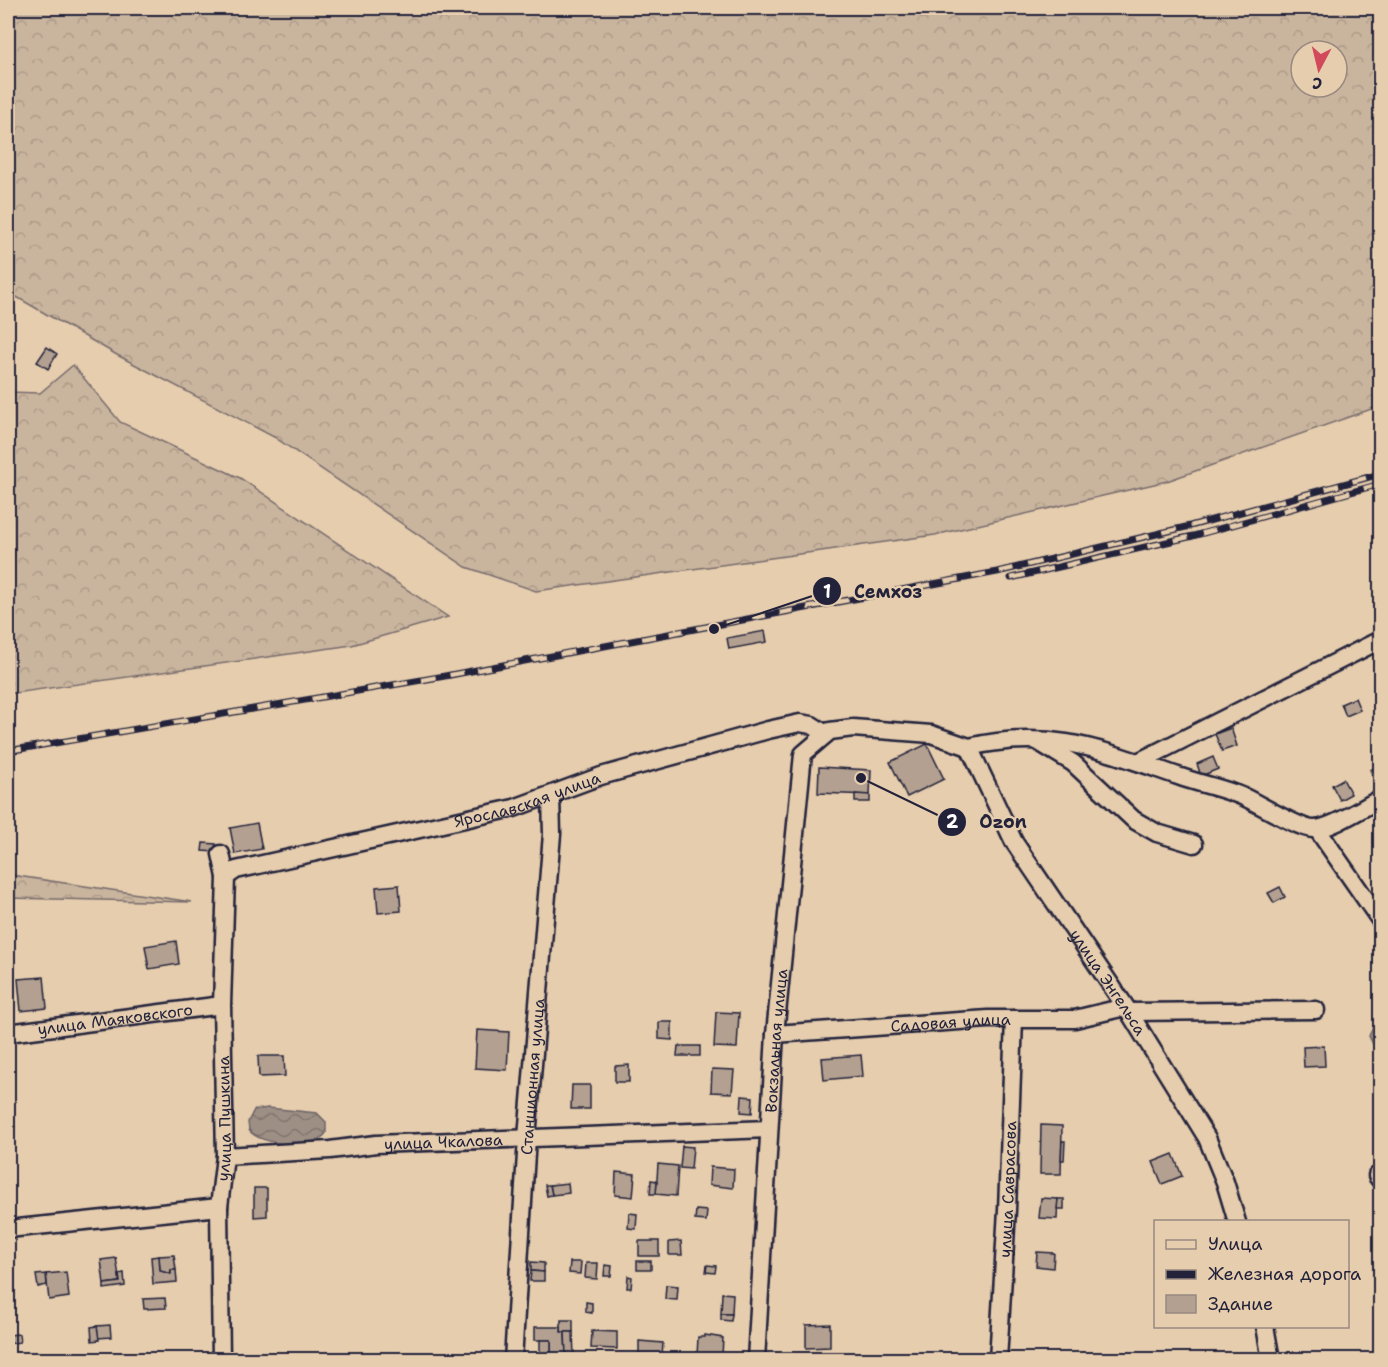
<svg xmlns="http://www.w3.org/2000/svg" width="1388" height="1367" font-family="'Shantell Sans',sans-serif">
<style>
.forest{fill:url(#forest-crowns);stroke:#766b6c;stroke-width:1.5;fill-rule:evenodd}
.water{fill:url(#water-waves);stroke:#6c6367;stroke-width:1.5}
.building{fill:#b3a090;stroke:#22223b;stroke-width:1.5}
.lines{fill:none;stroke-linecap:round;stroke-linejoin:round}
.minor-casing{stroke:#22223b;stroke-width:21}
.minor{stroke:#e6cdae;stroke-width:16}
.rail-casing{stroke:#22223b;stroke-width:7}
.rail{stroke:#e6cdae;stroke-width:4.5;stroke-dasharray:14;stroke-linecap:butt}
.labels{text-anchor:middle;stroke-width:5;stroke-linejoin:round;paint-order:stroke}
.street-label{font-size:16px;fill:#22223b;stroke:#e6cdae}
.leader{fill:none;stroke:#22223b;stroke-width:2}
.callout-dot{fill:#22223b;stroke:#e6cdae;stroke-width:2}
.mark-label{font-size:18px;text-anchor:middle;font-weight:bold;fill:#fff}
.callout-label{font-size:18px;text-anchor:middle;font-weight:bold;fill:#22223b;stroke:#e6cdae;stroke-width:5;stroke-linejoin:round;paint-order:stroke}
</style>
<defs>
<pattern id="forest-crowns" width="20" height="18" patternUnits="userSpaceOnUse" patternTransform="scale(1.5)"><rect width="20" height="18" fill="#c9b49d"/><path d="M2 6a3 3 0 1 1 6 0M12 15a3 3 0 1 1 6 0" fill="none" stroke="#ac9a88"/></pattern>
<pattern id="water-waves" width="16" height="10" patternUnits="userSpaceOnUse" patternTransform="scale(1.5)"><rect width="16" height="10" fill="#9d8f84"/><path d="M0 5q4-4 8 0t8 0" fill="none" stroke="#80746d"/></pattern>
</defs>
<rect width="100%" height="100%" fill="#e6cdae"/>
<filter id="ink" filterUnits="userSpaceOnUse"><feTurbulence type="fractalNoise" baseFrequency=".0167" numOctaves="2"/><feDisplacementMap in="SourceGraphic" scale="12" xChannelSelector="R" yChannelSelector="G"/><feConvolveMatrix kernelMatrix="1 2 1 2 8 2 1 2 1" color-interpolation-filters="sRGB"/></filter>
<g filter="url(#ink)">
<g class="forest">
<path d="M8,8H1380V406L1167,481L935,535L536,591L466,567L274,437L117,355L8,292ZM1301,51H1337V87H1301Z"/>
<path d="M73,365L120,422L240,478L448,617L352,645L8,694V392L40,393Z"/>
<path d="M8,860L11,875L192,902L8,898Z"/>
</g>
<g class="water">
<path d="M1380,1021V1059L1369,1036L1375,1023Z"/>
<path d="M268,1108L317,1113L326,1122V1133C316,1150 260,1146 249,1130L248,1122L254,1110Z"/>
</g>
<g class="building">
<path d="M47,347L57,354L48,369L37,362Z"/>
<path d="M765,631L767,642L729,649L727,638Z"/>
<path d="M1355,698L1360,710L1346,716L1341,704Z"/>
<path d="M1231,728L1237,746L1222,751L1215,734Z"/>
<path d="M927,744L944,779L907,797L890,762Z"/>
<path d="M1213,757L1218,769L1201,776L1197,764Z"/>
<path d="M1380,766V780L1376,782L1370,770Z"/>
<path d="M819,767L871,770L870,795L818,793Z"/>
<path d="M1343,779L1351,794L1340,800L1332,785Z"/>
<path d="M855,794L870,795V802H855Z"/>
<path d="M257,823L262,849L235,854L230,828Z"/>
<path d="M203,843L216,844V852L202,851Z"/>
<path d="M399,885L401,911L378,913L376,887Z"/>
<path d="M1280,887L1285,897L1274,903L1268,893Z"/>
<path d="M176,941L179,964L149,969L145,946Z"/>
<path d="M44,977L47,1008L21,1011L18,979Z"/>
<path d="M716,1012L739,1013L737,1048L714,1047Z"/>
<path d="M659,1022H672V1040L659,1039Z"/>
<path d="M477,1030L509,1032L507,1070L475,1068Z"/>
<path d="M678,1046H700V1056H677Z"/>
<path d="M1324,1046L1325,1066L1304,1067L1303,1047Z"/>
<path d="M861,1055L863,1076L824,1080L822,1058Z"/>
<path d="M258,1056H284L285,1076L259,1077Z"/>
<path d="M629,1065V1082H615V1066Z"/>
<path d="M712,1069L734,1070L732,1093L711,1092Z"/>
<path d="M572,1085H590V1109H571Z"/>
<path d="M742,1096L753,1097L752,1113L741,1112Z"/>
<path d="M1041,1125L1062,1126L1061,1174H1040Z"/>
<path d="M1062,1141H1065L1064,1160H1061Z"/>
<path d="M682,1146L693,1147L691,1169L680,1168Z"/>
<path d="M1173,1154L1182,1176L1162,1184L1153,1162Z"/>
<path d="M658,1164L678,1166L676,1196L656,1194Z"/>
<path d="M710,1167L734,1169L733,1188L709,1185Z"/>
<path d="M616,1172L635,1174L633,1197L615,1195Z"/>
<path d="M651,1180L657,1181L656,1194H650Z"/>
<path d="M568,1183L569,1193L552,1195L550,1185Z"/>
<path d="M545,1185H550L552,1195L547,1196Z"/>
<path d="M254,1188H267V1216L254,1217Z"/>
<path d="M1041,1198L1058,1199L1057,1219L1039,1218Z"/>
<path d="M1058,1199H1064V1209H1057Z"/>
<path d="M696,1210L707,1211L706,1221L695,1220Z"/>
<path d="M629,1213L637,1214L636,1229L628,1228Z"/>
<rect x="639" y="1241" width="20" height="15"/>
<path d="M681,1241L682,1255H669V1242Z"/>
<path d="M1037,1252L1054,1253L1053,1268L1036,1266Z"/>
<path d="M174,1255L176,1270H171V1274L160,1271L159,1256Z"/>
<path d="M159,1256L160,1271L171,1274V1270H176L177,1282L153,1284L151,1257Z"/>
<path d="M116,1258L120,1282L104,1284L101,1260Z"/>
<rect x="637" y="1261" width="14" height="9"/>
<path d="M531,1262L544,1263V1272L531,1271Z"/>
<path d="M570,1262H581L580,1274L569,1273Z"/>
<path d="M586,1263H598L597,1279L585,1278Z"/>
<path d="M605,1265L612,1266L611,1276H604Z"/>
<path d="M707,1265L716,1266L715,1273L706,1272Z"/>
<path d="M531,1271L544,1272V1281H530Z"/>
<path d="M66,1272L69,1297L49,1300L46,1274Z"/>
<path d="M124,1273L125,1286L104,1289V1284L120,1282L119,1274Z"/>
<path d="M46,1274L47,1285L38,1287L36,1275Z"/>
<path d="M628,1276L632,1277L631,1288H627Z"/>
<path d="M666,1285L678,1286L677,1300L665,1299Z"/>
<path d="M722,1293L733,1294L732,1314H721Z"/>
<path d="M165,1298L166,1308L144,1309L143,1299Z"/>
<path d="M586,1302L592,1303V1313L586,1312Z"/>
<path d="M721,1314H732L731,1321L721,1320Z"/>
<rect x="561" y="1320" width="12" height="12"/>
<path d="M830,1324V1347L806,1348V1325Z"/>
<path d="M110,1325L111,1337L98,1338L97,1326Z"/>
<path d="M97,1326L99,1340L92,1341L91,1327Z"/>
<path d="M535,1327H561V1332H565L566,1356H551V1340H535Z"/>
<path d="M592,1331L617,1332V1349L591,1348Z"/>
<path d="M565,1332H573L574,1356H566Z"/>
<path d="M19,1334L20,1342L8,1344V1335Z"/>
<path d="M705,1335L723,1338L722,1356H715V1359L697,1356L698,1337H705Z"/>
<rect x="540" y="1340" width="11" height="16"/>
<path d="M639,1341L663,1343L662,1356L639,1354Z"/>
</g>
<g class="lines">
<defs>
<g id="minor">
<path d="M1037,741L1073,763L1134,820L1157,833L1194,844"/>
<path id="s1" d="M969,747L1014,842L1129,1012L1207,1138L1225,1182L1237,1222"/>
<path d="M969,747C1051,728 1102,750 1178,776C1200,784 1223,788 1244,797C1259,804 1300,829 1314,829C1331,829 1364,807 1380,799"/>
<path d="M1138,762L1380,640"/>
<path d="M1317,829L1380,920"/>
<path id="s2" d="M226,877L236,870L514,808L601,776L768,730L800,723L812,725L826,734"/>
<path d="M1129,1012L1316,1010"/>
<path id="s3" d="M8,1033L222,1005"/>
<path id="s4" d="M775,1034L988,1019H1075L1125,1007"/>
<path id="s5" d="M225,1156L330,1150L376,1144L769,1129"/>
<path d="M1377,1176L1380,1180"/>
<path d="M8,1229L219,1207"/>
<path d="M1265,1326L1271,1360"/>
<path id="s6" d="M221,1360L219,1207L225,1156L222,1005L226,877L221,854"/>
<path id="s7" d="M513,1360L527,1138L552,834L551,795"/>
<path id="s8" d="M756,1360L775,1034L803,754L830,731L853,728L931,734L969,747"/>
<path id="s9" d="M998,1360L1007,1210L1014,1019"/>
</g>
</defs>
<use href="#minor" class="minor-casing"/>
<use href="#minor" class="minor"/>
<defs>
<g id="rail">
<path d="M1011,578L1193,536L1380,484"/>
<path d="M8,751L445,676L997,572L1190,526L1380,474"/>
</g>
</defs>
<use href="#rail" class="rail-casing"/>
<use href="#rail" class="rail"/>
</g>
</g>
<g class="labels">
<g class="street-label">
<text dy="6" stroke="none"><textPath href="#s2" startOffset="312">Ярославская улица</textPath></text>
<text dy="6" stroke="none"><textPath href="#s1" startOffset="274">улица Энгельса</textPath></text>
<text dy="6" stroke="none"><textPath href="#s3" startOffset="108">улица Маяковского</textPath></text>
<text dy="6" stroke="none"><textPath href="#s4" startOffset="176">Садовая улица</textPath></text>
<text dy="6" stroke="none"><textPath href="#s8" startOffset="320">Вокзальная улица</textPath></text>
<text dy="6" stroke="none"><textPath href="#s7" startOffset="284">Станционная улица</textPath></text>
<text dy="6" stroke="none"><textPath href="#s6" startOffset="242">улица Пушкина</textPath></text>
<text dy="6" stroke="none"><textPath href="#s5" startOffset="219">улица Чкалова</textPath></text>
<text dy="6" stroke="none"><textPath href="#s9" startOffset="171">улица Саврасова</textPath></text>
</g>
</g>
<path class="leader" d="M714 629L827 591M861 778L952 822"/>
<g class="callout-dot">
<circle cx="714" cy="629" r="6"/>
<circle cx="861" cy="778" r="6"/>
<circle cx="827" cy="591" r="15"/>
<circle cx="952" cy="822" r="15"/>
</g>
<g class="mark-label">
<text x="827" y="598">1</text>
<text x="952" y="828">2</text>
</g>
<g class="callout-label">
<text x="888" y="598">Семхоз</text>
<text x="1003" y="828">Ozon</text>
</g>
<rect width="1388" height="1367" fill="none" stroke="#e6cdae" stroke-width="30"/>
<rect x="15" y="15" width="1358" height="1337" fill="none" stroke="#22223b" stroke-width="2" filter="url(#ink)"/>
<rect x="1154" y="1220" width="195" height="108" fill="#e6cdae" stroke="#988980" stroke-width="1.5"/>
<rect x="1166" y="1240" width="30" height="9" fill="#e6cdae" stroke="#988980" stroke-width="1.5"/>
<text x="1208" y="1250" font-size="18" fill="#22223b">Улица</text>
<rect x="1166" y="1270" width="30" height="9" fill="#22223b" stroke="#988980" stroke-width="1.5"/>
<text x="1208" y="1280" font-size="18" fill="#22223b">Железная дорога</text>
<rect x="1166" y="1295" width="30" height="18" fill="#b3a090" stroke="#988980" stroke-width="1.5"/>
<text x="1208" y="1310" font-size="18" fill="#22223b">Здание</text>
<g transform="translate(1319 69) rotate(187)"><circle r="28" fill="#e6cdae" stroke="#988980" stroke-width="1.5"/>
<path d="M0-4.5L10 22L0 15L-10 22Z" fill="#d1495b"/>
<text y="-9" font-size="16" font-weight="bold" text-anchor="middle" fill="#22223b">С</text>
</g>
</svg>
